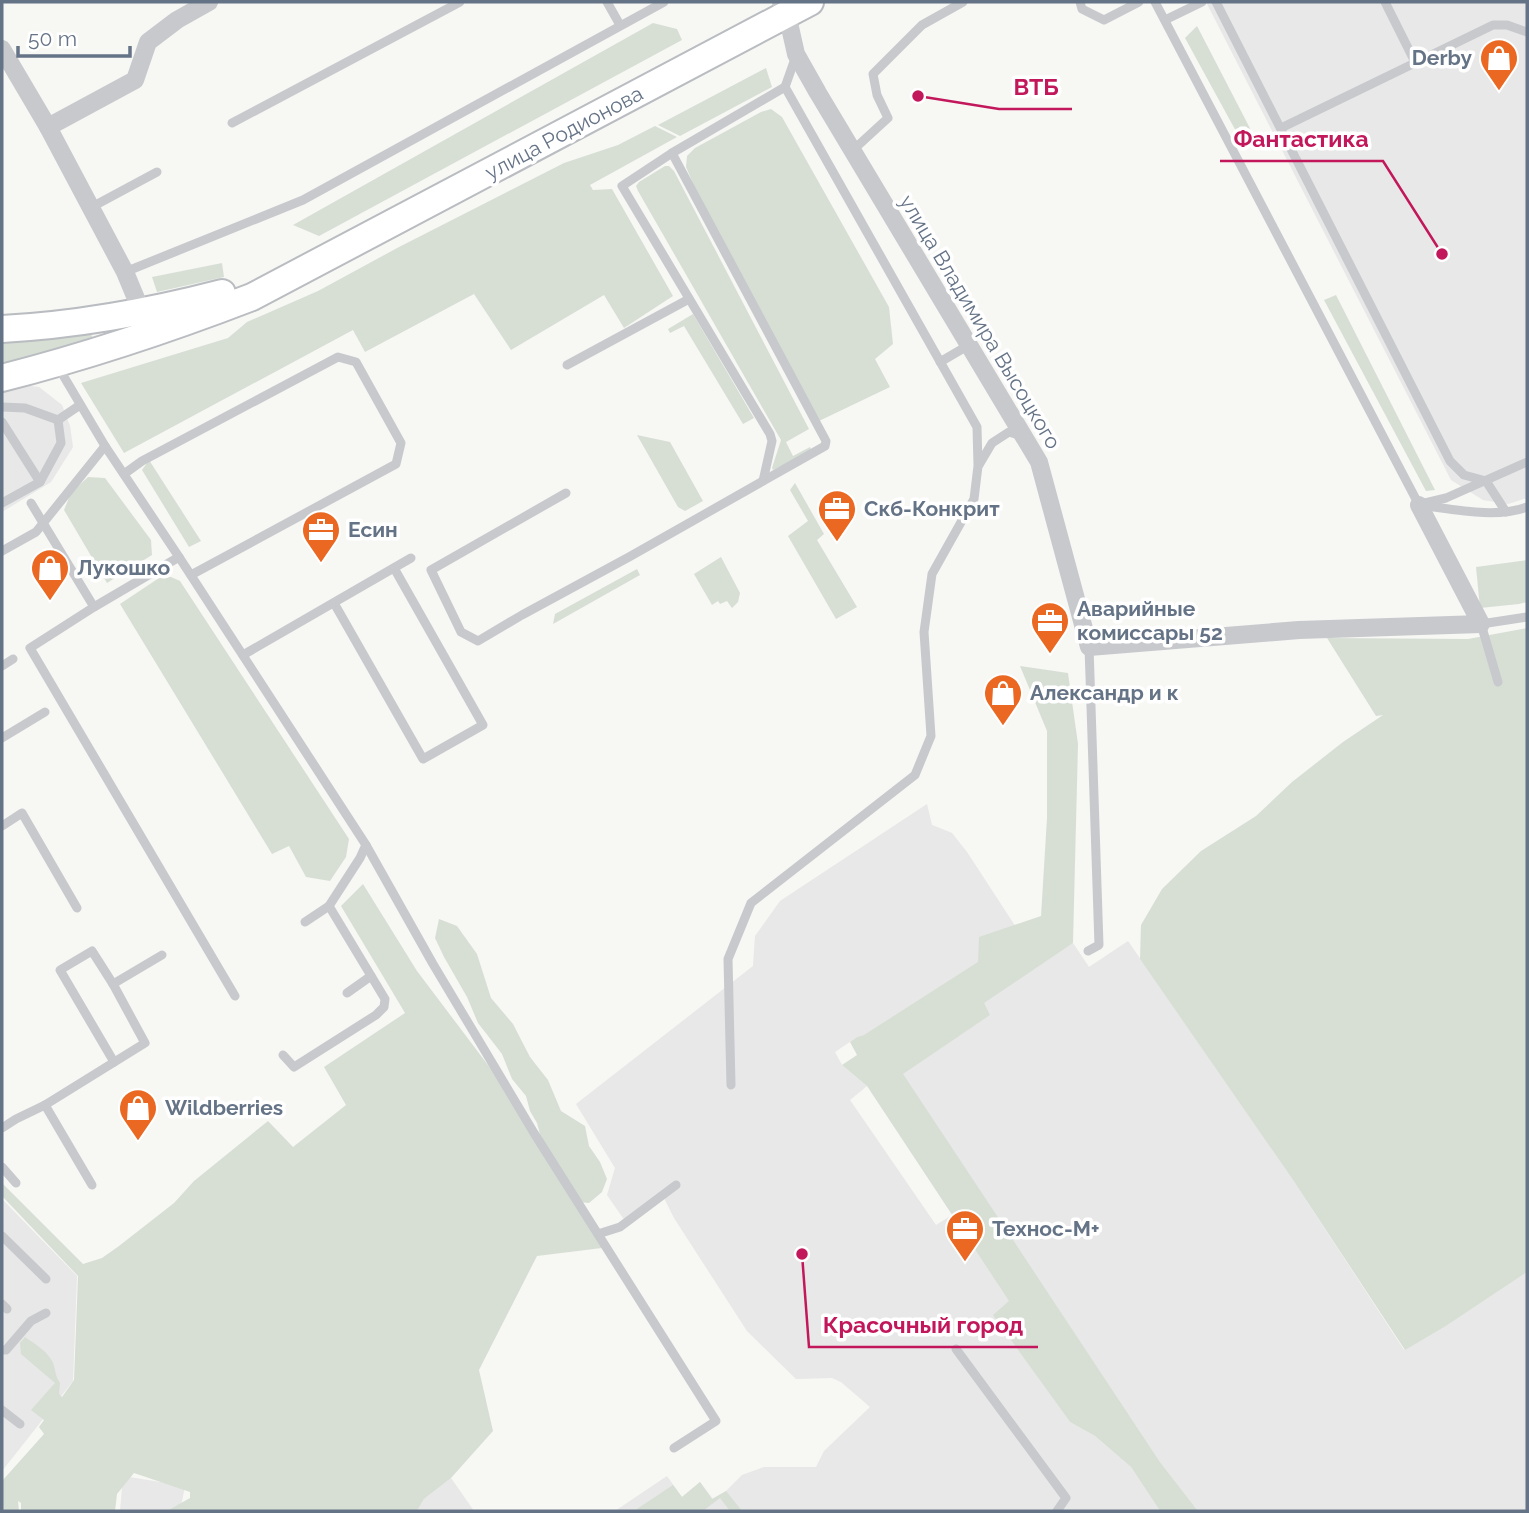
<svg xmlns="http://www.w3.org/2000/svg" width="1529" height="1513" font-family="Raleway,sans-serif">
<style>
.built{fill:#e7e8e7}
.green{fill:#d7dfd5}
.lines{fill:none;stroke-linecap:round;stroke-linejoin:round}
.primary-casing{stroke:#b9bcc0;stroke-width:30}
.lane{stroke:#c7c9cd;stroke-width:9}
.street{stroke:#c7c9cd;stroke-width:18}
.primary{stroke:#fff;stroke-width:26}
.labels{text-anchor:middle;stroke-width:7;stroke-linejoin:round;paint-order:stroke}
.poi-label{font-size:21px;font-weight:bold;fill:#657386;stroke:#fff;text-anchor:start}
.street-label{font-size:21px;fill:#657386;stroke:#fff}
.leader{fill:none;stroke:#c2185b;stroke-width:2.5}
.callout-dot{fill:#c2185b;stroke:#fff;stroke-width:2.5}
.callout-label{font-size:23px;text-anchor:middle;font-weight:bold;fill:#c2185b;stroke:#fff;stroke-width:7;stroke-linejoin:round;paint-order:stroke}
</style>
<rect width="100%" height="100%" fill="#f7f7f4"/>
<g class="built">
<path d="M1206,2H1527V498L1508,504L1483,500L1451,480Z"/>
<path d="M22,385L39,387L62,405L70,426L73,447L51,482L2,512V389Z"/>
<path d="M927,804L932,825L952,833L967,852L1040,964L1073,943L1089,967L1128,941L1293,1180L1404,1350L1446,1326L1527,1272V1511H1198L1160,1462L902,1074L989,1015L983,1004L857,1037L835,1052L842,1065L867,1086L850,1100L936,1225L952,1215L1010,1302L994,1315L1070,1422L1095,1436L1131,1467L1160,1511H615L667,1476L682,1497L700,1482L713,1499L726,1491L742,1475L764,1467H816L824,1451L870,1407L841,1382L832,1378L796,1379L747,1331L674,1218L664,1198L625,1221L607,1195L615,1168L576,1104L753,966L755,936L780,901Z"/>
<path d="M2,1199L77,1276L73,1381L2,1471Z"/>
<path d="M123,1476L185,1486L180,1511H120Z"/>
<path d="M451,1478L474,1511H417L424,1499Z"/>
</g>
<g class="green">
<path d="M653,23L677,29L682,40L319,236L293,225Z"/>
<path d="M1197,26L1255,138L1243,144L1185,38Z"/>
<path d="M766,68L772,87L680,136L658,125Z"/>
<path d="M771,109L782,117L889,307L893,344L875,359L890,387L819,421L695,188L686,167L687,156L695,148L761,112Z"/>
<path d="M655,126L677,137L590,185L593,190L612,189L673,296L624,328L604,295L511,350L474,294L365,352L353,330L124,453L81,383L228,338L247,322L318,291L399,247L564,163L618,145Z"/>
<path d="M665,166H669L674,171L809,429L786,442L793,456L810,447L812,452L773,470L772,468L781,440L638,191L636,186L639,182Z"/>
<path d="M222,263L224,277L157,292L152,277Z"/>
<path d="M1336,295L1435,490L1426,491L1324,300Z"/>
<path d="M693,314L754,418L743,424L684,326L670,333L668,329Z"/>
<path d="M86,332L91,334L93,338L92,342L2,368V339Z"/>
<path d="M637,435L670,442L703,501L685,511L678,507Z"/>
<path d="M149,460L201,541L189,547L142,470Z"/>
<path d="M88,477L105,478L151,540L152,555L107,583L64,510L71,493Z"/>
<path d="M795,483L824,534L817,540L857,607L836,619L788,536L808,521L790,490Z"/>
<path d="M721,557L740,593L738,602L732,608L727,601L720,604L718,601L712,605L694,574Z"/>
<path d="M1527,560V602L1519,604L1480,608L1476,567Z"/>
<path d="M637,569L640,575L553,624L555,614Z"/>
<path d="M162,576L171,577L180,581L349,839L346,857L330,881L306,877L289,846L272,854L120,604Z"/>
<path d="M1527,628V1272L1446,1326L1405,1350L1293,1180L1140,959L1141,925L1162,889L1201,851L1256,816L1292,782L1343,742L1383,715L1376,716L1327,638L1468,639Z"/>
<path d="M1020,666L1068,673L1078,744L1073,943L984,1003L990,1015L903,1074L1160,1462L1198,1511H1160L1131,1467L1095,1436L1070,1422L993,1315L1009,1301L867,1086L842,1065L857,1055L850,1042L857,1037L864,1035L978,962L979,937L1041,916L1047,818V731Z"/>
<path d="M363,884L417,971L531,1122L541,1138L537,1123L530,1111L526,1096L512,1079L502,1054L478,1023L467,997L444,957L435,938L439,919L457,926L477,954L491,998L513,1024L530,1057L548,1080L561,1111L585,1126L589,1146L600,1162L607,1179L602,1192L589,1203L578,1202L602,1248L537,1256L479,1370L493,1431L451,1478L424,1499L417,1511H167L190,1498V1492L134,1473L117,1494L115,1511H21V1503L18,1501L19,1511H2V1481L44,1434L39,1427L44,1420L31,1410L55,1383L21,1354L20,1343L25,1337C35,1344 47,1351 52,1361C56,1368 54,1374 60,1383L59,1394L62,1397L74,1380L78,1276L2,1196V1183L83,1264L102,1258L119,1246L174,1203L194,1181L268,1121L293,1147L346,1105L324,1067L405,1013L341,906Z"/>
<path d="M700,1482L712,1499L726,1491L742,1511H730L720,1498L703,1511H634L673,1485L682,1497Z"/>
</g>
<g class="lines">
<defs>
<g id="primary">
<path d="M2,329C77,325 149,312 222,293"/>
<path d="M2,378C88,356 169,329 252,297L810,2"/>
</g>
</defs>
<use href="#primary" class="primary-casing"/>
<g class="lane">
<path d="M607,2L620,25"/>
<path d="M1080,2L1082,9L1104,20L1139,2"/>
<path d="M1155,2L1419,505C1452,509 1496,519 1527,507"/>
<path d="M1216,2L1450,461L1464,475L1486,481L1506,512"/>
<path d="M1385,2L1415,62"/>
<path d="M1165,20L1202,2"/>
<path d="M232,123L460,2"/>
<path d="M1281,128L1493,25H1507L1527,32"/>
<path d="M852,151L888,118L877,95L873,74L922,25L963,2"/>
<path d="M672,153L622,186L770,434L772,441L763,481"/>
<path d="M90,208L157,172"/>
<path d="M125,272L303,200L664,2"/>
<path d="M940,362L969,345"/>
<path d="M57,365L105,446L179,557L366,845L360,858L329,906L385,999L384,1007L376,1015L294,1067L283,1055"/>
<path d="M567,365L689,299"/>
<path d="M2,407L25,408L58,420L80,405"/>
<path d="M2,422L40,482"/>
<path d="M979,465L992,443L1009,432L1022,436"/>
<path d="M124,474L142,461L338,357L356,362L401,443L396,464L191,575"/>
<path d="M566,493L431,570L461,632L478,641L522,615L629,557L825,446L826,441L672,153L785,87"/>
<path d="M2,503L40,482L61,443L58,420"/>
<path d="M31,503L94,607"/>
<path d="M1425,503L1446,498L1527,462"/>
<path d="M2,551L36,532L105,446"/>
<path d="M179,557L94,607L30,648L235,996"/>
<path d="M334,603L423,759L483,725L394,568"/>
<path d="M243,655L411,558"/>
<path d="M2,666L13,659"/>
<path d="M1498,682L1481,624L1527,617"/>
<path d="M2,738L45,712"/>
<path d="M2,826L22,813L77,908"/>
<path d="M366,845L433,964L534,1133L716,1421L674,1448"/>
<path d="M305,922L329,906"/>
<path d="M1088,951L1099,945L1089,647"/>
<path d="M113,984L92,951L60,970L114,1062"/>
<path d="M347,993L371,976"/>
<path d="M731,1085L728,959L751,903L915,775L931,736L924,632L932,574L974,499L978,466L977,427L785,87L796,56"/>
<path d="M45,1105L92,1185"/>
<path d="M2,1128L16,1119L45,1105L145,1043L113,984L162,955"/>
<path d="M2,1167L16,1183"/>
<path d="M598,1234L620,1227L676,1185"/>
<path d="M2,1236L46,1279"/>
<path d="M2,1304L7,1309"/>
<path d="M956,1349L1066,1498L1057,1511"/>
<path d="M2,1350H6L31,1321L46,1313"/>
<path d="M2,1410L20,1424"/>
</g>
<g class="street">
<path d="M781,2L787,14L796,54L818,93L1039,462L1089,647L1299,630L1481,624L1419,505"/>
<path d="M2,49L48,127L125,272L142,313"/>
<path d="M48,127L135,80L148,42L177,20L209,2"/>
</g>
<use href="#primary" class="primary"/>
</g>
<defs>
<symbol id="shop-pin" viewBox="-11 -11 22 30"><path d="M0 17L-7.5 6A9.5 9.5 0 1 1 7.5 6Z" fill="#ea6821" stroke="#fff"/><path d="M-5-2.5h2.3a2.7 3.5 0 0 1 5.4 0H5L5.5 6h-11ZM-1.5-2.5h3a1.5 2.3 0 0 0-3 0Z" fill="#fff"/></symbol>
<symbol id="office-pin" viewBox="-11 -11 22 30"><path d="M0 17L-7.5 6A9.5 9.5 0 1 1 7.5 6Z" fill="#ea6821" stroke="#fff"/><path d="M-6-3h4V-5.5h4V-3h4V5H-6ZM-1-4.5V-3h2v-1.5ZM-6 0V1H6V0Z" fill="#fff"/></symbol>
</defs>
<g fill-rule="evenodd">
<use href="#shop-pin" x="1477" y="36" width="44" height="60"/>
<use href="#office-pin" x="815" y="487" width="44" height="60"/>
<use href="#office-pin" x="299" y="508" width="44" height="60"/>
<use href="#shop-pin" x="28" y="546" width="44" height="60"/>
<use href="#office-pin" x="1028" y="599" width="44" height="60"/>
<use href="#shop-pin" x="981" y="671" width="44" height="60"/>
<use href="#shop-pin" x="116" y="1086" width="44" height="60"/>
<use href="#office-pin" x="943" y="1207" width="44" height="60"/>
</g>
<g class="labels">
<g class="poi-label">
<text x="1472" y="65" text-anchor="end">Derby</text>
<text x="864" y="516">Скб-Конкрит</text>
<text x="348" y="537">Есин</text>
<text x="77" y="575">Лукошко</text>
<text x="1077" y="616">Аварийные<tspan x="1077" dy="24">комиссары 52</tspan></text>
<text x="1030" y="700">Александр и к</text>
<text x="165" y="1115">Wildberries</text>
<text x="992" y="1236">Технос-М+</text>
</g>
<g class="street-label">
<text transform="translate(564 133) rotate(-28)" y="7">улица Родионова</text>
<text transform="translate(980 322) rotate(59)" y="7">улица Владимира Высоцкого</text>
</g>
</g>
<path class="leader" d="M918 96L999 109H1072M1442 254L1383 161H1220M802 1254L809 1347H1038"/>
<g class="callout-dot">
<circle cx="918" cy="96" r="7"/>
<circle cx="1442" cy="254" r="7"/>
<circle cx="802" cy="1254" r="7"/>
</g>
<g class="callout-label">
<text x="1036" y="95">ВТБ</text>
<text x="1301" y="147">Фантастика</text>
<text x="923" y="1333">Красочный город</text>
</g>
<rect width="1529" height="1513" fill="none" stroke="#657386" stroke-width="7"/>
<path d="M18 46v10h112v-10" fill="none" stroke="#657386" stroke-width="3.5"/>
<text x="28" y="46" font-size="21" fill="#657386" stroke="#ffffff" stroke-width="5" paint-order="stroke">50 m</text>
</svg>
